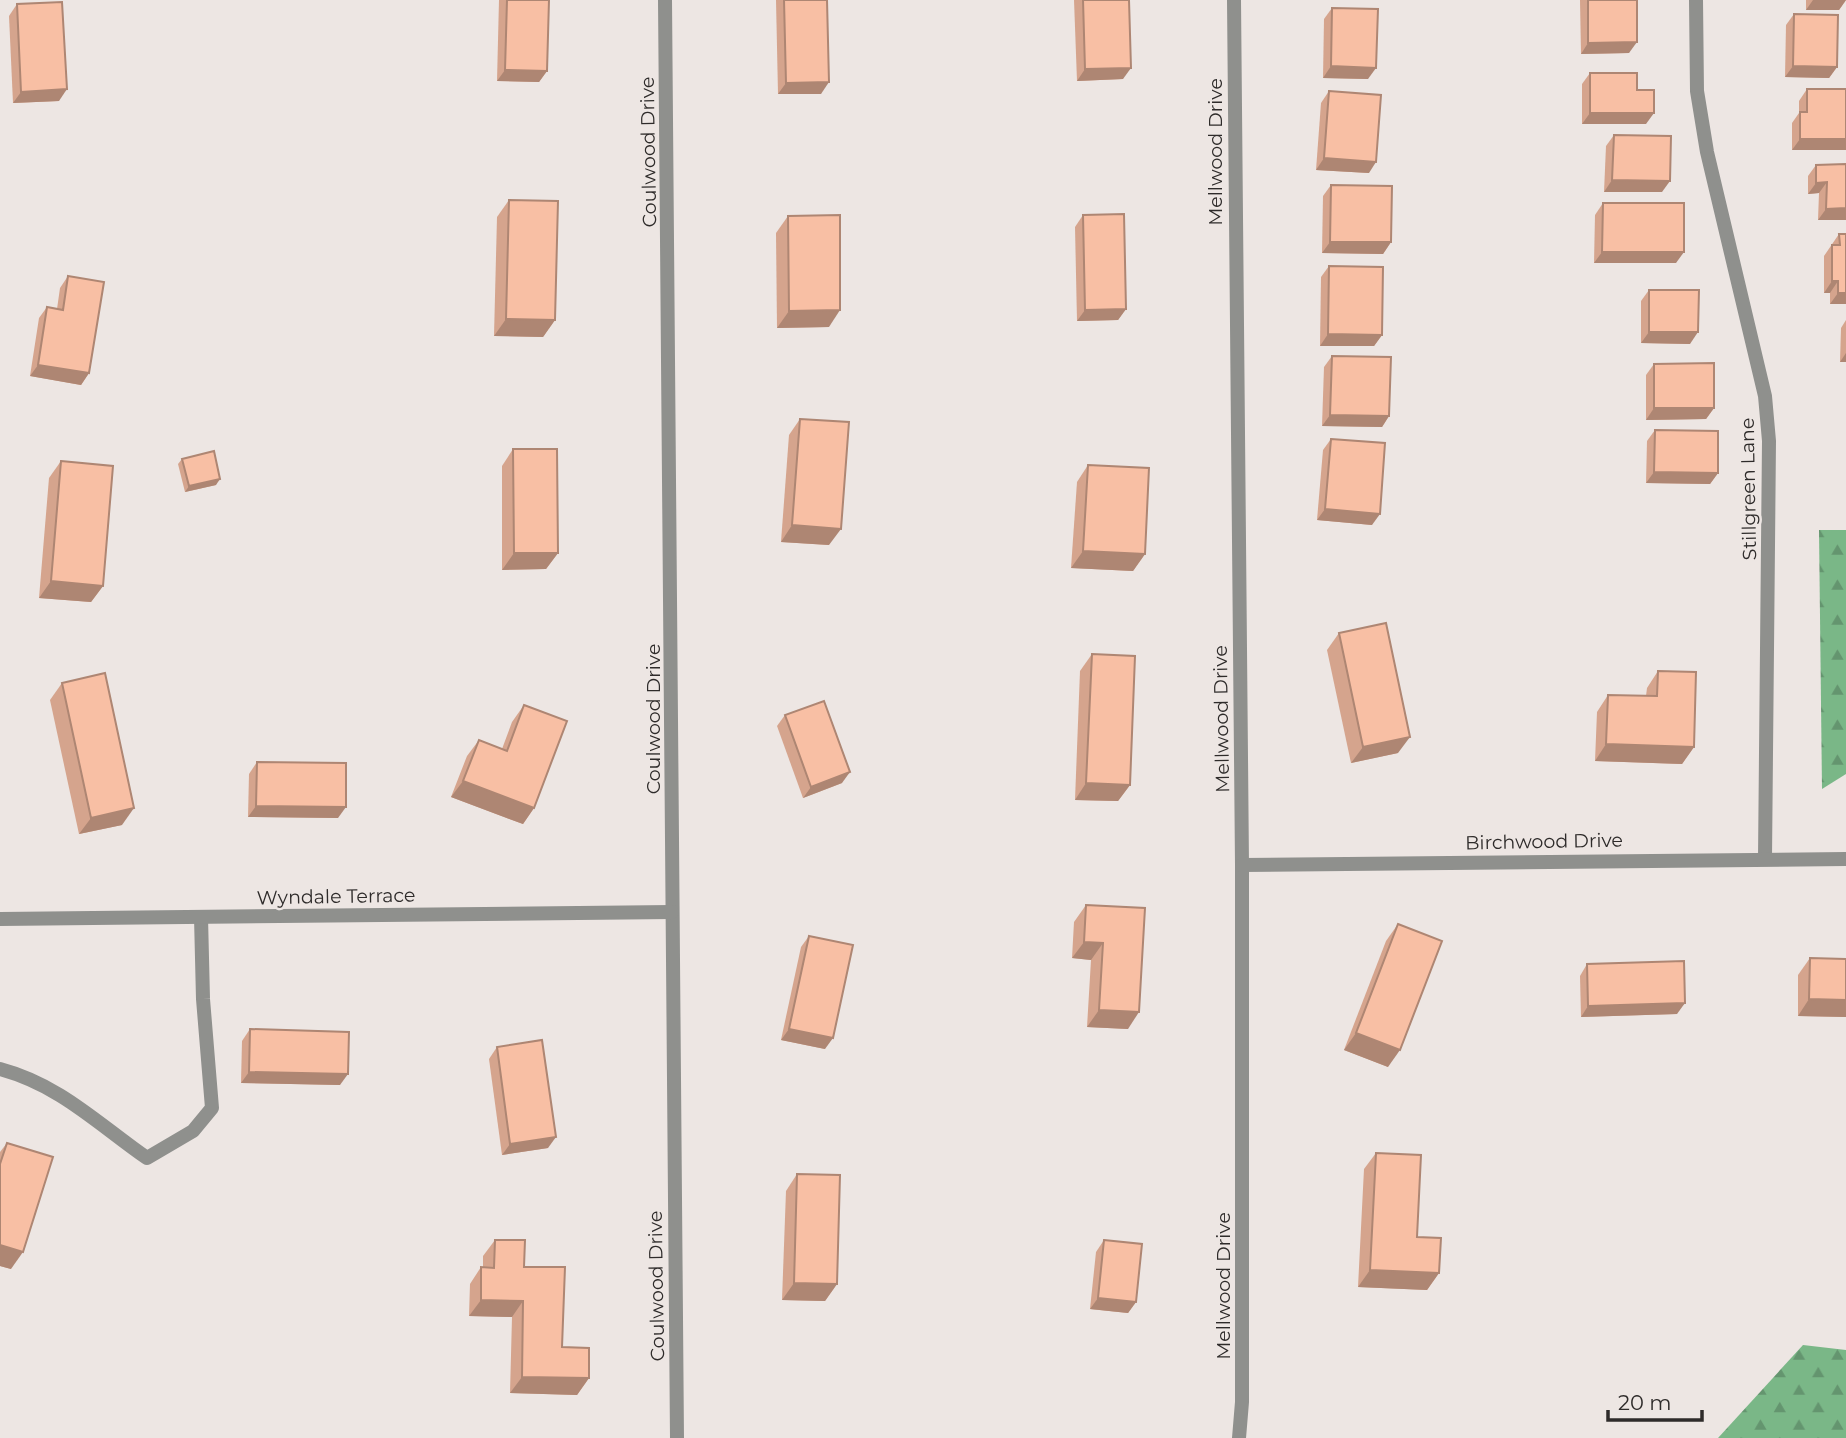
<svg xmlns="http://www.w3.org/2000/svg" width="1846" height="1438" font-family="Montserrat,sans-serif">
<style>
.forest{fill:url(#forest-firs)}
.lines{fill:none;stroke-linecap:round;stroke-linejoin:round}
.lane{stroke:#8f908d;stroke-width:14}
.street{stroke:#8f908d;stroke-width:14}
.wall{fill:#d5a48d}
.shaded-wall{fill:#ae8673}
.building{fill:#f8bfa4;stroke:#ae8673;stroke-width:2}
.labels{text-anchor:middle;stroke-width:5;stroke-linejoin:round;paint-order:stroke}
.street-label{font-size:19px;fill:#2e2b2a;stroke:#ede6e3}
</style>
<defs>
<pattern id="forest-firs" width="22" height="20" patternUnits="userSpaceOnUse" patternTransform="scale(1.75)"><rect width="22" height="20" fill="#7ab787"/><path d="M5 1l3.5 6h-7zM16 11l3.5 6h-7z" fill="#64956f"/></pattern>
</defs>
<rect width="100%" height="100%" fill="#ede6e3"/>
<g class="forest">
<path d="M1819,530H1846V774L1822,789Z"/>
<path d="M1803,1345L1846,1350V1438H1718Z"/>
</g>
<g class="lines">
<path class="lane" d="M0,1069C60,1085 98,1124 147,1158L193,1131L212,1108L203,999L201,917"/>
<g class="street">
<path d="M665,0L677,1438"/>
<path d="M1234,0L1242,865V1402L1239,1438"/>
<path d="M1696,0L1697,91L1707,152L1765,396L1769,441L1765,858"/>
<path d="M1242,865L1846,859"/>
<path d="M0,919L672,912"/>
</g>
</g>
<g class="wall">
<path d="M499,0H549L547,71L539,82L497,81Z"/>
<path d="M776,0H827L821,94H778Z"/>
<path d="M1074,0H1129L1123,79L1077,81Z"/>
<path d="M1580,0H1637L1629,53L1581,54Z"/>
<path d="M1806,0H1846L1839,10H1806Z"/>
<path d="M17,4L59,101L13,103L9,16Z"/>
<path d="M1332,8L1368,79L1323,78L1324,19Z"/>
<path d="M1794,14L1837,67L1829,78L1785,77L1786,25Z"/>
<path d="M1590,73L1637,90L1646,124H1582V84Z"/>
<path d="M1807,89H1846V150H1792V123L1799,113V101Z"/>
<path d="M1329,91L1369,173L1316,170L1321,103Z"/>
<path d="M1614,135L1662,192H1604L1606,146Z"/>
<path d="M1846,164V220H1818L1819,193L1808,194V176L1816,165Z"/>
<path d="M1331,185L1391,242L1383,254L1322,253L1323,196Z"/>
<path d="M509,200L555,320L543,337L494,336L497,217Z"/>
<path d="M1603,203L1676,263H1594L1595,215Z"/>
<path d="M1083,215L1126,309L1118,320L1077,321L1075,227Z"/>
<path d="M788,216L829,327L777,328L776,233Z"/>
<path d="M1839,234H1846V304H1830V293H1824V256Z"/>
<path d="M1329,266L1382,335L1374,346H1320L1321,277Z"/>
<path d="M68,276L89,373L81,385L30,376L39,318L47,307L57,309L60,288Z"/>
<path d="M1649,290L1690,344L1641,343V301Z"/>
<path d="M1846,320V362H1840L1841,328Z"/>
<path d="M1332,356L1389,416L1382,427L1322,426L1324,367Z"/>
<path d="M1654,364L1714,408L1706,419L1646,420V375Z"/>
<path d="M800,419L829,545L781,542L789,435Z"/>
<path d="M1655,430L1718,473L1710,484L1646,483L1647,441Z"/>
<path d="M1331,439L1372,525L1317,520L1323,450Z"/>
<path d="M513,449L558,553L546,569L502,570V466Z"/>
<path d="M182,459L216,485L185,492L178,464Z"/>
<path d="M61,461L103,586L91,602L39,598L49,478Z"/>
<path d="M1088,465L1145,554L1133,571L1071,568L1077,482Z"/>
<path d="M1339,633L1398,753L1351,763L1327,650Z"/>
<path d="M1092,654L1130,785L1118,801L1075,800L1080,671Z"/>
<path d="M1658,671L1694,747L1682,764L1595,761L1597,712L1608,695L1646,696L1647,688Z"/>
<path d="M62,683L122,825L79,834L50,700Z"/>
<path d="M524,705L534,808L523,824L451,797L467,756L479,740L502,749L512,722Z"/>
<path d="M785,715L842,783L803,798L777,726Z"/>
<path d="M257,762L338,818L248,817L249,774Z"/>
<path d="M1086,905L1145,908L1128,1029L1087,1027L1091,960L1072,958L1074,922Z"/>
<path d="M1398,924L1388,1067L1344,1050L1386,941Z"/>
<path d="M809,936L825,1049L781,1040L801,947Z"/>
<path d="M1810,958L1846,959V1017L1798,1016V975Z"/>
<path d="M1587,964L1677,1014L1581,1017L1580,976Z"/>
<path d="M250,1029L340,1085L241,1083L242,1041Z"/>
<path d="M497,1047L548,1148L502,1155L489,1059Z"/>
<path d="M7,1143L11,1269L0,1266V1152Z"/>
<path d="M1376,1153L1417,1237L1439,1273L1427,1290L1358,1287L1364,1169Z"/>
<path d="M797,1174L837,1284L825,1301L782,1300L786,1191Z"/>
<path d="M495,1240L524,1267L562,1347L589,1378L577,1395L510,1393L512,1317L469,1316L470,1284L481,1267H483V1256Z"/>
<path d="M1104,1240L1136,1302L1128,1313L1090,1309L1096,1252Z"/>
</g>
<g class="shaded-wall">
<path d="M1813,0H1846L1839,10H1806Z"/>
<path d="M1637,42L1629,53L1581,54L1588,43Z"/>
<path d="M1331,66L1376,68L1368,79L1323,78Z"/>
<path d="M1793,66L1837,67L1829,78L1785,77Z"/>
<path d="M1131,68L1123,79L1077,81L1085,69Z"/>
<path d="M505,70L547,71L539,82L497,81Z"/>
<path d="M829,82L821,94H778L786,83Z"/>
<path d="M67,89L59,101L13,103L21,92Z"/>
<path d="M1590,113H1654L1646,124H1582Z"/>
<path d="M1800,139H1846V150H1792Z"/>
<path d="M1324,158L1376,162L1369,173L1316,170Z"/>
<path d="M1612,180L1670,181L1662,192H1604Z"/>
<path d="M1827,182L1819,193L1808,194L1816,183Z"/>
<path d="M1846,208V220H1818L1826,209Z"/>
<path d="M1330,242H1391L1383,254L1322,253Z"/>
<path d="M1602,252H1684L1676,263H1594Z"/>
<path d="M1832,281H1838L1830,293H1824Z"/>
<path d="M1838,293H1846V304H1830Z"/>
<path d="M1126,309L1118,320L1077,321L1085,310Z"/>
<path d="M840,310L829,327L777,328L789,311Z"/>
<path d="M506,319L555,320L543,337L494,336Z"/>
<path d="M1649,332H1698L1690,344L1641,343Z"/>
<path d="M1328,334L1382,335L1374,346H1320Z"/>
<path d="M1846,353V362H1840Z"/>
<path d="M38,365L89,373L81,385L30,376Z"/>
<path d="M1654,408H1714L1706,419L1646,420Z"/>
<path d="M1330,415L1389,416L1382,427L1322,426Z"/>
<path d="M1654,472L1718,473L1710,484L1646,483Z"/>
<path d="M220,479L216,485L185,492L189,486Z"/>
<path d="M1325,509L1380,514L1372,525L1317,520Z"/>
<path d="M792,525L841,529L829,545L781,542Z"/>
<path d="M1083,551L1145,554L1133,571L1071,568Z"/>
<path d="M514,553H558L546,569L502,570Z"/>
<path d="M51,581L103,586L91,602L39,598Z"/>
<path d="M1410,737L1398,753L1351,763L1363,747Z"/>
<path d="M1606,744L1694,747L1682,764L1595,761Z"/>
<path d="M850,772L842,783L803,798L811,787Z"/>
<path d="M463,781L534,808L523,824L451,797Z"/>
<path d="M1086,783L1130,785L1118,801L1075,800Z"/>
<path d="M256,806L346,807L338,818L248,817Z"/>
<path d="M134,808L122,825L79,834L91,818Z"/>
<path d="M1084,942L1103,943L1091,960L1072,958Z"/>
<path d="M1809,999L1846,1000V1017L1798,1016Z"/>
<path d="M1685,1003L1677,1014L1581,1017L1588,1006Z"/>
<path d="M1099,1010L1139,1012L1128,1029L1087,1027Z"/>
<path d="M789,1029L833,1038L825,1049L781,1040Z"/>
<path d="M1356,1033L1400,1050L1388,1067L1344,1050Z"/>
<path d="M249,1072L348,1074L340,1085L241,1083Z"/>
<path d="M556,1137L548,1148L502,1155L510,1144Z"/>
<path d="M0,1245L23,1252L11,1269L0,1266Z"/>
<path d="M1370,1270L1439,1273L1427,1290L1358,1287Z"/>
<path d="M794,1283L837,1284L825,1301L782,1300Z"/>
<path d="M1098,1298L1136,1302L1128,1313L1090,1309Z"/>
<path d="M481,1300L523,1301L512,1317L469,1316Z"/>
<path d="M522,1377L589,1378L577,1395L510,1393Z"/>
</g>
<g class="building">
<path d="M507,0H549L547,71L505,70Z"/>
<path d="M784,0H827L829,82L786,83Z"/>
<path d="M1083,0H1129L1131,68L1085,69Z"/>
<path d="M1588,0H1637V42L1588,43Z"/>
<path d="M62,2L67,89L21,92L17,4Z"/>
<path d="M1332,8L1378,9L1376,68L1331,66Z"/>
<path d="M1794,14L1838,15L1837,67L1793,66Z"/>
<path d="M1590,73H1637V90H1654V113H1590Z"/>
<path d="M1807,89H1846V139H1800V112H1807Z"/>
<path d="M1329,91L1381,95L1376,162L1324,158Z"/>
<path d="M1614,135L1671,136L1670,181L1612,180Z"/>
<path d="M1846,164V208L1826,209L1827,182L1816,183V165Z"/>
<path d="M1331,185L1392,186L1391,242H1330Z"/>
<path d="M509,200L558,201L555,320L506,319Z"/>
<path d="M1603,203H1684V252H1602Z"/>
<path d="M1124,214L1126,309L1085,310L1083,215Z"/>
<path d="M840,215V310L789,311L788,216Z"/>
<path d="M1839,234H1846V293H1838V281H1832V245H1840Z"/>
<path d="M1329,266L1383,267L1382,335L1328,334Z"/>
<path d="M68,276L104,282L89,373L38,365L47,307L63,310Z"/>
<path d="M1649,290H1699L1698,332H1649Z"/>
<path d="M1332,356L1391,357L1389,416L1330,415Z"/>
<path d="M1714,363V408H1654V364Z"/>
<path d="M800,419L849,422L841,529L792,525Z"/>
<path d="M1655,430L1718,431V473L1654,472Z"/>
<path d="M1331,439L1385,443L1380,514L1325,509Z"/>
<path d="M513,449H557L558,553H514Z"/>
<path d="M214,451L220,479L189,486L182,459Z"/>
<path d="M61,461L113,466L103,586L51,581Z"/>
<path d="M1088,465L1149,468L1145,554L1083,551Z"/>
<path d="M1386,623L1410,737L1363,747L1339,633Z"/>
<path d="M1092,654L1135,656L1130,785L1086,783Z"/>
<path d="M1658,671L1696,672L1694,747L1606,744L1608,695L1657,696Z"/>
<path d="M105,673L134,808L91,818L62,683Z"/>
<path d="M824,701L850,772L811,787L785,715Z"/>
<path d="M524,705L567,721L534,808L463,781L479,740L507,751Z"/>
<path d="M257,762L346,763V807L256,806Z"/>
<path d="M1086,905L1145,908L1139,1012L1099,1010L1103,943L1084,942Z"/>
<path d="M1398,924L1442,941L1400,1050L1356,1033Z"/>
<path d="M809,936L853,945L833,1038L789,1029Z"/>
<path d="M1810,958L1846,959V1000L1809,999Z"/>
<path d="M1684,961L1685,1003L1588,1006L1587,964Z"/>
<path d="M250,1029L349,1032L348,1074L249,1072Z"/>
<path d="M542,1040L556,1137L510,1144L497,1047Z"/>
<path d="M7,1143L53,1157L23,1252L0,1245V1164Z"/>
<path d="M1376,1153L1421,1155L1417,1237L1441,1238L1439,1273L1370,1270Z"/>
<path d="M797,1174L840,1175L837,1284L794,1283Z"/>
<path d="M495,1240H525L524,1267H565L562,1347L589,1348V1378L522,1377L523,1301L481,1300V1267L494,1268Z"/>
<path d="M1104,1240L1142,1244L1136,1302L1098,1298Z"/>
</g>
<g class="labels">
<g class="street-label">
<text transform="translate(648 152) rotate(-91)" y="7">Coulwood Drive</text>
<text transform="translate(1215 152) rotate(-90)" y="7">Mellwood Drive</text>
<text transform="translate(1748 489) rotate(-91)" y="7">Stillgreen Lane</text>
<text transform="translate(653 719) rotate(-90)" y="7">Coulwood Drive</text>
<text transform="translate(1221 719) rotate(-91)" y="7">Mellwood Drive</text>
<text transform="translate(1544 841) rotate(-1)" y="7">Birchwood Drive</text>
<text transform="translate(336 896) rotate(-1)" y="7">Wyndale Terrace</text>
<text transform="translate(656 1286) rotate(-91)" y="7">Coulwood Drive</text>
<text transform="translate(1223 1286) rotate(-90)" y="7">Mellwood Drive</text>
</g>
</g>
<path d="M1608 1410v10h94v-10" fill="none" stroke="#2e2b2a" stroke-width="3.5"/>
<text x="1618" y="1410" font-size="21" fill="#2e2b2a" stroke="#ede6e3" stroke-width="5" paint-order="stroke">20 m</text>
</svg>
